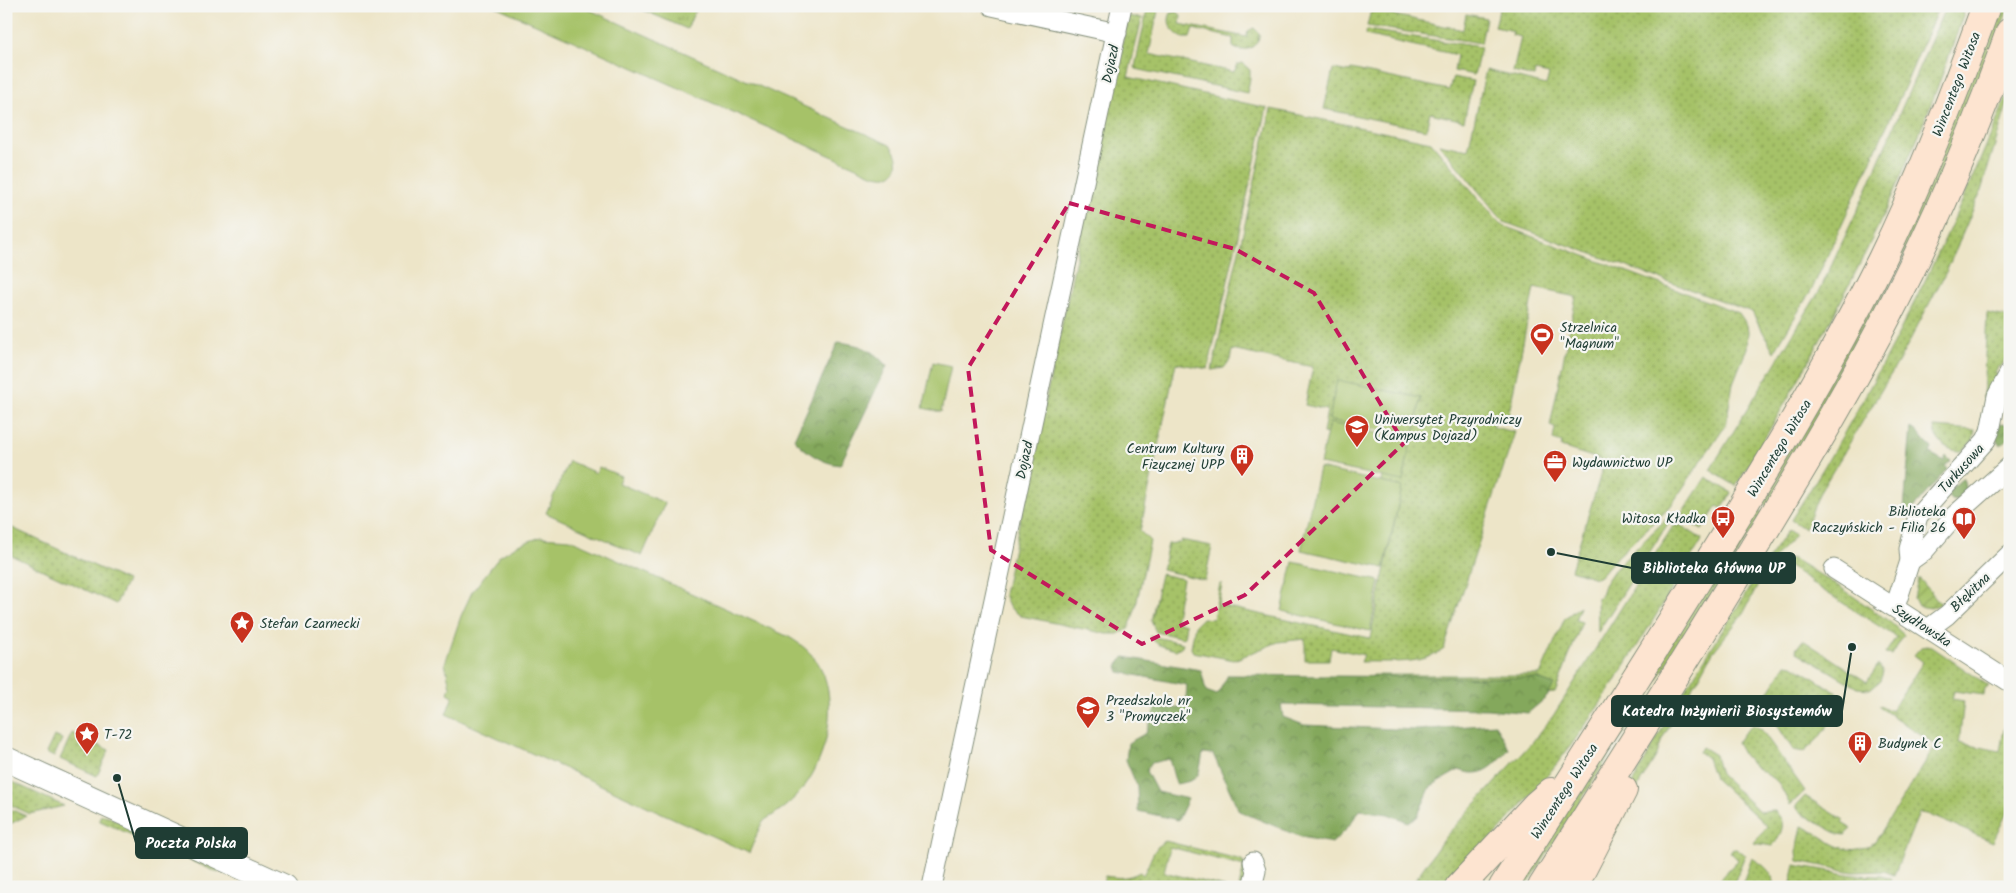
<svg xmlns="http://www.w3.org/2000/svg" width="2016" height="893" font-family="Kalam,sans-serif">
<style>
.grass{fill:url(#grass-dots);stroke:#62804e}
.forest{fill:url(#forest-crowns);stroke:#527248}
.park{fill:url(#park-tufts);stroke:#62804e}
.garden{fill:url(#garden-furrows);stroke:#62804e}
.pitch{fill:#a6c268;stroke:#62804e}
.lines{fill:none;stroke-linecap:round;stroke-linejoin:round}
.minor-casing{stroke:#86917e;stroke-width:21}
.tertiary-casing{stroke:#86917e;stroke-width:26}
.secondary-casing{stroke:#86917e;stroke-width:30}
.minor{stroke:#fff;stroke-width:19}
.tertiary{stroke:#fff;stroke-width:24}
.secondary{stroke:#fde4d0;stroke-width:28}
.marked{fill:none;stroke:#c2185b;stroke-width:4;stroke-dasharray:10 6;stroke-linejoin:round}
.labels{text-anchor:middle;stroke-width:4.5;stroke-linejoin:round;paint-order:stroke}
.street-label{font-size:14px;fill:#1f3d34;stroke:#f6f6f2}
.poi-label{font-size:14px;fill:#1f3d34;stroke:#f6f6f2;text-anchor:start}
.leader{fill:none;stroke:#1f3d34;stroke-width:2}
.callout-dot{fill:#1f3d34;stroke:#f6f6f2;stroke-width:2}
.callout{fill:#1f3d34;stroke:#1f3d34;stroke-width:2}
.callout-label{font-size:15px;text-anchor:middle;font-weight:bold;fill:#fff}
</style>
<defs>
<pattern id="grass-dots" width="8" height="8" patternUnits="userSpaceOnUse" patternTransform="scale(1.25)"><rect width="8" height="8" fill="#a6c268"/><path d="M2 2h.1M6 6h.1" fill="none" stroke="#879f56" stroke-width="1.8" stroke-linecap="round"/></pattern>
<pattern id="forest-crowns" width="20" height="18" patternUnits="userSpaceOnUse" patternTransform="scale(1.25)"><rect width="20" height="18" fill="#84a85c"/><path d="M2 6a3 3 0 1 1 6 0M12 15a3 3 0 1 1 6 0" fill="none" stroke="#6b8a4d"/></pattern>
<pattern id="park-tufts" width="24" height="20" patternUnits="userSpaceOnUse" patternTransform="scale(1.25)"><rect width="24" height="20" fill="#a6c268"/><path d="M3 7l-1-3M5 7V3M7 7l1-3M15 17l-1-3M17 17v-4M19 17l1-3" fill="none" stroke="#879f56"/></pattern>
<pattern id="garden-furrows" width="10" height="10" patternUnits="userSpaceOnUse" patternTransform="scale(1.25)"><rect width="10" height="10" fill="#a6c268"/><path d="M-1 1l2-2M0 10L10 0M9 11l2-2" fill="none" stroke="#879f56"/></pattern>
</defs>
<rect width="100%" height="100%" fill="#f6f6f2"/>
<filter id="ink" filterUnits="userSpaceOnUse"><feTurbulence type="fractalNoise" baseFrequency=".02" numOctaves="2"/><feDisplacementMap in="SourceGraphic" scale="10" xChannelSelector="R" yChannelSelector="G"/><feConvolveMatrix kernelMatrix="1 2 1 2 8 2 1 2 1" color-interpolation-filters="sRGB"/></filter>
<filter id="wash" filterUnits="userSpaceOnUse"><feTurbulence type="fractalNoise" baseFrequency=".0096" numOctaves="4" result="noise"/><feDisplacementMap in="SourceGraphic" scale="20" xChannelSelector="R" yChannelSelector="G"/><feGaussianBlur stdDeviation="1.12" result="paint"/><feColorMatrix in="noise" values="0 0 0 0 0 0 0 0 0 0 0 0 0 0 0 0 0 1.4 0 .05"/><feComposite in="paint" operator="in"/></filter>
<g filter="url(#wash)">
<rect width="100%" height="100%" fill="#ede5c8"/>
<g class="grass">
<path d="M1148,6H1159L1149,54L1234,72L1237,65L1242,63L1250,70V79L1247,93L1136,69L1135,67Z"/>
<path d="M1500,6H1514L1526,9L1527,6H1939L1905,86L1813,287L1774,352L1752,312L1504,222L1439,144L1468,150L1486,70L1546,85L1549,74L1535,71L1534,77L1513,72L1521,37L1512,35L1513,31L1495,27Z"/>
<path d="M1946,6H1966C1912,175 1828,335 1736,486L1710,470L1820,290L1862,200Z"/>
<path d="M1996,6H2009L1976,96L1881,307L1768,506L1759,500Z"/>
<path d="M1371,10L1463,30L1466,14L1486,18L1481,43L1367,26Z"/>
<path d="M1177,12L1181,15L1180,24L1246,37L1248,31L1254,28L1259,33C1261,46 1243,55 1233,47V38L1193,29L1190,38H1183C1174,33 1165,24 1171,13Z"/>
<path d="M1128,16L1142,18L1128,77L1267,108L1208,369L1176,363L1140,531L1150,541L1135,610L1129,628L1118,634H1107L1021,616L1009,607L1004,594Z"/>
<path d="M1367,30L1481,47L1474,75L1454,71L1457,55L1365,35Z"/>
<path d="M1333,69L1350,72L1351,69L1449,90L1453,77L1473,81L1464,121L1430,113L1426,130L1324,109Z"/>
<path d="M2010,88V95L1981,191L1947,270L1900,359L1819,494L1805,529L1791,520C1878,385 1950,238 2010,88Z"/>
<path d="M1271,109L1431,142L1501,225L1739,313L1747,325L1748,331L1747,348L1733,383L1726,424L1670,507L1614,560L1600,576L1596,578L1571,570L1605,461L1561,447L1562,443L1553,440L1555,428L1550,426L1576,297L1534,288L1508,418L1496,416L1493,427L1515,432L1444,649C1423,666 1388,661 1361,662L1364,655L1331,648L1329,660H1305V639L1278,642L1234,660L1193,652L1191,648L1195,625L1202,618L1213,619L1220,584H1222L1218,605L1370,638L1402,487L1381,482L1382,476L1403,480L1411,440L1392,436L1393,433L1413,437L1421,398L1337,381L1329,419L1349,424L1348,427L1329,423L1327,434L1323,433L1327,410L1305,405L1313,367L1232,350L1230,360L1224,368L1212,370Z"/>
<path d="M1987,313L2007,317L2006,322L2010,323V353L2001,367L1999,366L1995,373L1998,375L1986,398H1983Z"/>
<path d="M1934,427L1975,430L1973,440L1962,451C1949,452 1934,441 1934,427Z"/>
<path d="M1706,477L1732,493L1722,508L1717,506L1702,530L1684,519L1683,512Z"/>
<path d="M1755,508L1763,513L1526,887H1515Z"/>
<path d="M1665,520L1669,522L1598,632L1597,598L1600,597L1604,585L1614,570Z"/>
<path d="M6,525L127,581L116,604L6,553Z"/>
<path d="M1680,525L1702,539L1701,542C1659,609 1619,680 1572,744C1535,794 1490,840 1448,887H1410L1445,837L1534,740L1553,716L1673,526Z"/>
<path d="M1788,530L1795,535L1770,562L1743,614L1713,652L1699,678L1693,685L1691,691L1662,739L1657,755L1640,783L1609,844L1621,804L1673,709L1767,560Z"/>
<path d="M1181,540L1212,546L1205,580L1162,570L1168,544L1181,542Z"/>
<path d="M1786,558L1794,559L1840,587L1890,622L1904,635L1892,655L1885,654L1896,637L1810,582L1811,581L1782,562Z"/>
<path d="M1161,574L1183,579L1175,621L1186,624L1184,638L1156,632L1151,621Z"/>
<path d="M1580,606L1575,620L1582,622L1555,693L1480,700L1370,683L1373,675H1540L1565,618Z"/>
<path d="M1150,636L1183,643L1182,646L1176,650C1165,647 1156,646 1150,636Z"/>
<path d="M1803,640L1867,682L1878,665L1883,672L1880,681L1870,689L1858,688L1797,652L1796,649Z"/>
<path d="M1927,646L1932,647L1989,686L1985,688L1984,695L1954,691L1952,699L1964,701L1959,743L2000,751L2005,725H2007L2010,710V806L1993,842L1927,814L1919,813L1894,875L1884,871L1853,872L1798,861L1797,851L1802,826C1830,837 1843,862 1875,842L1936,745L1879,707L1880,705L1891,711L1923,662L1914,655L1921,647Z"/>
<path d="M1786,664L1793,665L1847,699L1818,739L1804,752L1793,750L1765,706L1764,699Z"/>
<path d="M1753,725L1761,729L1805,791L1790,805L1778,782L1754,766L1744,756L1737,743L1743,734Z"/>
<path d="M72,733L109,750L97,776L60,759Z"/>
<path d="M54,736L62,739L54,757L46,753Z"/>
<path d="M1702,747L1715,755L1720,774L1760,812L1775,811C1777,814 1782,818 1782,822C1784,829 1777,842 1772,846L1754,843L1767,826L1714,778L1707,758L1699,752Z"/>
<path d="M6,779L64,806L30,814L6,803Z"/>
<path d="M1805,796L1844,820L1842,823L1852,829L1845,835L1838,834L1802,814L1795,807Z"/>
<path d="M6,807L26,816L6,826Z"/>
<path d="M105,815L219,866V873L100,821V816Z"/>
<path d="M1165,841L1242,860L1248,870L1245,887H1239L1244,866L1170,847L1164,872L1225,887H1102L1105,876C1118,878 1127,879 1140,872L1143,875C1151,862 1152,848 1165,841Z"/>
<path d="M1732,849H1736L1745,855L1734,883C1726,883 1721,887 1712,887L1738,860L1730,852Z"/>
<path d="M1752,858C1765,866 1773,871 1774,887H1741Z"/>
<path d="M1795,865L1853,875L1882,876L1892,879L1889,887H1790Z"/>
</g>
<g class="forest">
<path d="M838,342C863,345 871,349 887,366L840,465C821,463 806,452 794,439Z"/>
<path d="M2000,424L2010,425V438L2000,445L1995,437Z"/>
<path d="M1911,428C1920,433 1924,442 1932,448L1930,453L1944,461L1946,456L1951,461L1945,466L1947,469L1910,512L1904,509Z"/>
<path d="M1963,478L1967,496L1959,500L1950,499L1947,492Z"/>
<path d="M1124,657L1201,670L1206,691L1217,695L1228,675L1536,678L1554,685L1547,697L1528,713L1488,709L1281,705L1283,717L1304,725L1417,730L1495,724L1509,749C1493,767 1483,779 1459,770L1431,786L1417,817L1408,822L1388,814L1360,810L1345,831L1332,843L1301,837L1239,811L1213,754L1203,753C1198,777 1201,780 1176,784L1169,759L1151,763L1146,771L1157,792L1188,799L1178,820L1138,811L1137,786L1126,760L1128,743L1146,733L1155,709L1181,708L1186,698L1187,685L1119,672L1117,666Z"/>
</g>
<path class="park" d="M645,6H697L687,29L643,10Z"/>
<path class="garden" d="M1918,579H1920L1941,604L1931,608L1918,606L1914,598Z"/>
<g class="pitch">
<path d="M495,6H581L890,145C898,154 903,171 887,176C883,177 877,175 874,175Z"/>
<path d="M933,362L951,366L941,412L923,408Z"/>
<path d="M1337,380L1421,398L1413,437L1329,420Z"/>
<path d="M1329,423L1411,440L1403,481L1320,464Z"/>
<path d="M569,461L596,473L599,467L621,476L618,483L665,503L642,556L546,513Z"/>
<path d="M1319,468L1402,487L1384,568L1301,550Z"/>
<path d="M541,537L570,539L789,637C804,646 817,657 823,673C837,708 827,757 804,787C796,797 787,806 776,813C773,816 766,818 763,822C758,828 753,845 749,853L446,714L453,696L448,693L450,687L445,663L461,616L472,592L500,556L518,545Z"/>
<path d="M1293,562L1380,581L1370,631L1282,611Z"/>
</g>
</g>
<g filter="url(#ink)">
<g class="lines">
<defs>
<g id="minor">
<path d="M992,6L1117,33"/>
<path d="M1910,561L1924,551L1955,515L2010,466"/>
<path d="M1834,569L2010,682"/>
<path d="M1895,607L1910,561L1909,549L1918,516L1986,440L1990,431L1997,396L2010,372"/>
<path d="M1928,629L1947,615L2010,554"/>
<path d="M932,887L1122,6"/>
<path d="M1252,887L1256,871L1253,862"/>
</g>
<path id="tertiary" d="M6,759L285,887"/>
<g id="secondary">
<path d="M1459,887L1536,805L1551,792"/>
<path d="M1503,887C1568,785 1634,682 1698,579C1763,474 1827,370 1882,259C1922,177 1955,92 1986,6"/>
<path d="M1542,887C1617,769 1691,652 1763,533C1809,457 1854,382 1894,303C1939,216 1977,125 2010,32"/>
<path d="M1573,887L1623,790"/>
</g>
</defs>
<use href="#minor" class="minor-casing"/>
<use href="#tertiary" class="tertiary-casing"/>
<use href="#secondary" class="secondary-casing"/>
<use href="#minor" class="minor"/>
<use href="#tertiary" class="tertiary"/>
<use href="#secondary" class="secondary"/>
</g>
</g>
<path class="marked" d="M1069,203L1235,249L1314,293L1404,443L1245,595L1142,644L991,550L968,368Z"/>
<defs>
<symbol id="stadium-pin" viewBox="-11 -11 22 30"><path d="M0 17L-7.5 6A9.5 9.5 0 1 1 7.5 6Z" fill="#c8321e" stroke="#f6f6f2"/><path d="M0-5a6.5 5 0 1 0 0 10a6.5 5 0 1 0 0-10ZM-3.5-1.8h7v3.6h-7Z" fill="#fff"/></symbol>
<symbol id="university-pin" viewBox="-11 -11 22 30"><path d="M0 17L-7.5 6A9.5 9.5 0 1 1 7.5 6Z" fill="#c8321e" stroke="#f6f6f2"/><path d="M0-5L7-2L0 1L-7-2ZM-4 1L0 2.5L4 1V4Q0 6-4 4Z" fill="#fff"/></symbol>
<symbol id="building-pin" viewBox="-11 -11 22 30"><path d="M0 17L-7.5 6A9.5 9.5 0 1 1 7.5 6Z" fill="#c8321e" stroke="#f6f6f2"/><path d="M-4-6H4V6H1V3H-1V6H-4ZM-2.5-4.3h1.7v1.8h-1.7ZM.8-4.3h1.7v1.8H.8ZM-2.5-1h1.7V.8h-1.7ZM.8-1h1.7V.8H.8Z" fill="#fff"/></symbol>
<symbol id="office-pin" viewBox="-11 -11 22 30"><path d="M0 17L-7.5 6A9.5 9.5 0 1 1 7.5 6Z" fill="#c8321e" stroke="#f6f6f2"/><path d="M-6-3h4V-5.5h4V-3h4V5H-6ZM-1-4.5V-3h2v-1.5ZM-6 0V1H6V0Z" fill="#fff"/></symbol>
<symbol id="bus-pin" viewBox="-11 -11 22 30"><path d="M0 17L-7.5 6A9.5 9.5 0 1 1 7.5 6Z" fill="#c8321e" stroke="#f6f6f2"/><path d="M-5-6H5V4H4V6H2V4H-2V6H-4V4H-5ZM-3.5-4V0h7V-4ZM-3.5 1.2v1.5H-2V1.2ZM2 1.2v1.5H3.5V1.2Z" fill="#fff"/></symbol>
<symbol id="library-pin" viewBox="-11 -11 22 30"><path d="M0 17L-7.5 6A9.5 9.5 0 1 1 7.5 6Z" fill="#c8321e" stroke="#f6f6f2"/><path d="M-6-4Q-3-5.5-.7-3.5V5Q-3 3-6 4ZM6-4Q3-5.5 .7-3.5V5Q3 3 6 4Z" fill="#fff"/></symbol>
<symbol id="sight-pin" viewBox="-11 -11 22 30"><path d="M0 17L-7.5 6A9.5 9.5 0 1 1 7.5 6Z" fill="#c8321e" stroke="#f6f6f2"/><path d="M0-6L1.8-2.2L6-1.7L2.9 1.2L3.7 5.4L0 3.3L-3.7 5.4L-2.9 1.2L-6-1.7L-1.8-2.2Z" fill="#fff"/></symbol>
<symbol id="school-pin" viewBox="-11 -11 22 30"><path d="M0 17L-7.5 6A9.5 9.5 0 1 1 7.5 6Z" fill="#c8321e" stroke="#f6f6f2"/><path d="M0-5L7-2L0 1L-7-2ZM-4 1L0 2.5L4 1V4Q0 6-4 4Z" fill="#fff"/></symbol>
</defs>
<g fill-rule="evenodd">
<use href="#stadium-pin" x="1528" y="321" width="28" height="38"/>
<use href="#university-pin" x="1343" y="413" width="28" height="38"/>
<use href="#building-pin" x="1228" y="442" width="28" height="38"/>
<use href="#office-pin" x="1541" y="448" width="28" height="38"/>
<use href="#bus-pin" x="1709" y="504" width="28" height="38"/>
<use href="#library-pin" x="1950" y="505" width="28" height="38"/>
<use href="#sight-pin" x="228" y="609" width="28" height="38"/>
<use href="#school-pin" x="1074" y="694" width="28" height="38"/>
<use href="#sight-pin" x="73" y="720" width="28" height="38"/>
<use href="#building-pin" x="1846" y="729" width="28" height="38"/>
</g>
<g class="labels">
<g class="street-label">
<text transform="translate(1110 64) rotate(-78)" y="5">Dojazd</text>
<text transform="translate(1956 84) rotate(-69)" y="5">Wincentego Witosa</text>
<text transform="translate(1779 448) rotate(-59)" y="5">Wincentego Witosa</text>
<text transform="translate(1024 460) rotate(-78)" y="5">Dojazd</text>
<text transform="translate(1961 468) rotate(-48)" y="5">Turkusowa</text>
<text transform="translate(1970 592) rotate(-44)" y="5">Błękitna</text>
<text transform="translate(1922 625) rotate(33)" y="5">Szydłowska</text>
<text transform="translate(1564 791) rotate(-57)" y="5">Wincentego Witosa</text>
</g>
<g class="poi-label">
<text x="1560" y="332">Strzelnica<tspan x="1560" dy="16">"Magnum"</tspan></text>
<text x="1374" y="424">Uniwersytet Przyrodniczy<tspan x="1374" dy="16">(Kampus Dojazd)</tspan></text>
<text x="1224" y="453" text-anchor="end">Centrum Kultury<tspan x="1224" dy="16">Fizycznej UPP</tspan></text>
<text x="1572" y="467">Wydawnictwo UP</text>
<text x="1946" y="516" text-anchor="end">Biblioteka<tspan x="1946" dy="16">Raczyńskich - Filia 26</tspan></text>
<text x="1706" y="523" text-anchor="end">Witosa Kładka</text>
<text x="260" y="628">Stefan Czarnecki</text>
<text x="1106" y="705">Przedszkole nr<tspan x="1106" dy="16">3 "Promyczek"</tspan></text>
<text x="104" y="739">T-72</text>
<text x="1878" y="748">Budynek C</text>
</g>
</g>
<path class="leader" d="M1551 552L1632 568M1852 647L1842 711M117 778L136 843"/>
<g class="callout-dot">
<circle cx="1551" cy="552" r="5"/>
<circle cx="1852" cy="647" r="5"/>
<circle cx="117" cy="778" r="5"/>
</g>
<g class="callout">
<rect x="1632" y="553" width="163" height="30" rx="5"/>
<rect x="1612" y="696" width="230" height="30" rx="5"/>
<rect x="136" y="828" width="111" height="30" rx="5"/>
</g>
<g class="callout-label">
<text x="1714" y="573">Biblioteka Główna UP</text>
<text x="1727" y="716">Katedra Inżynierii Biosystemów</text>
<text x="191" y="848">Poczta Polska</text>
</g>
<rect width="2016" height="893" fill="none" stroke="#f6f6f2" stroke-width="25"/>
</svg>
